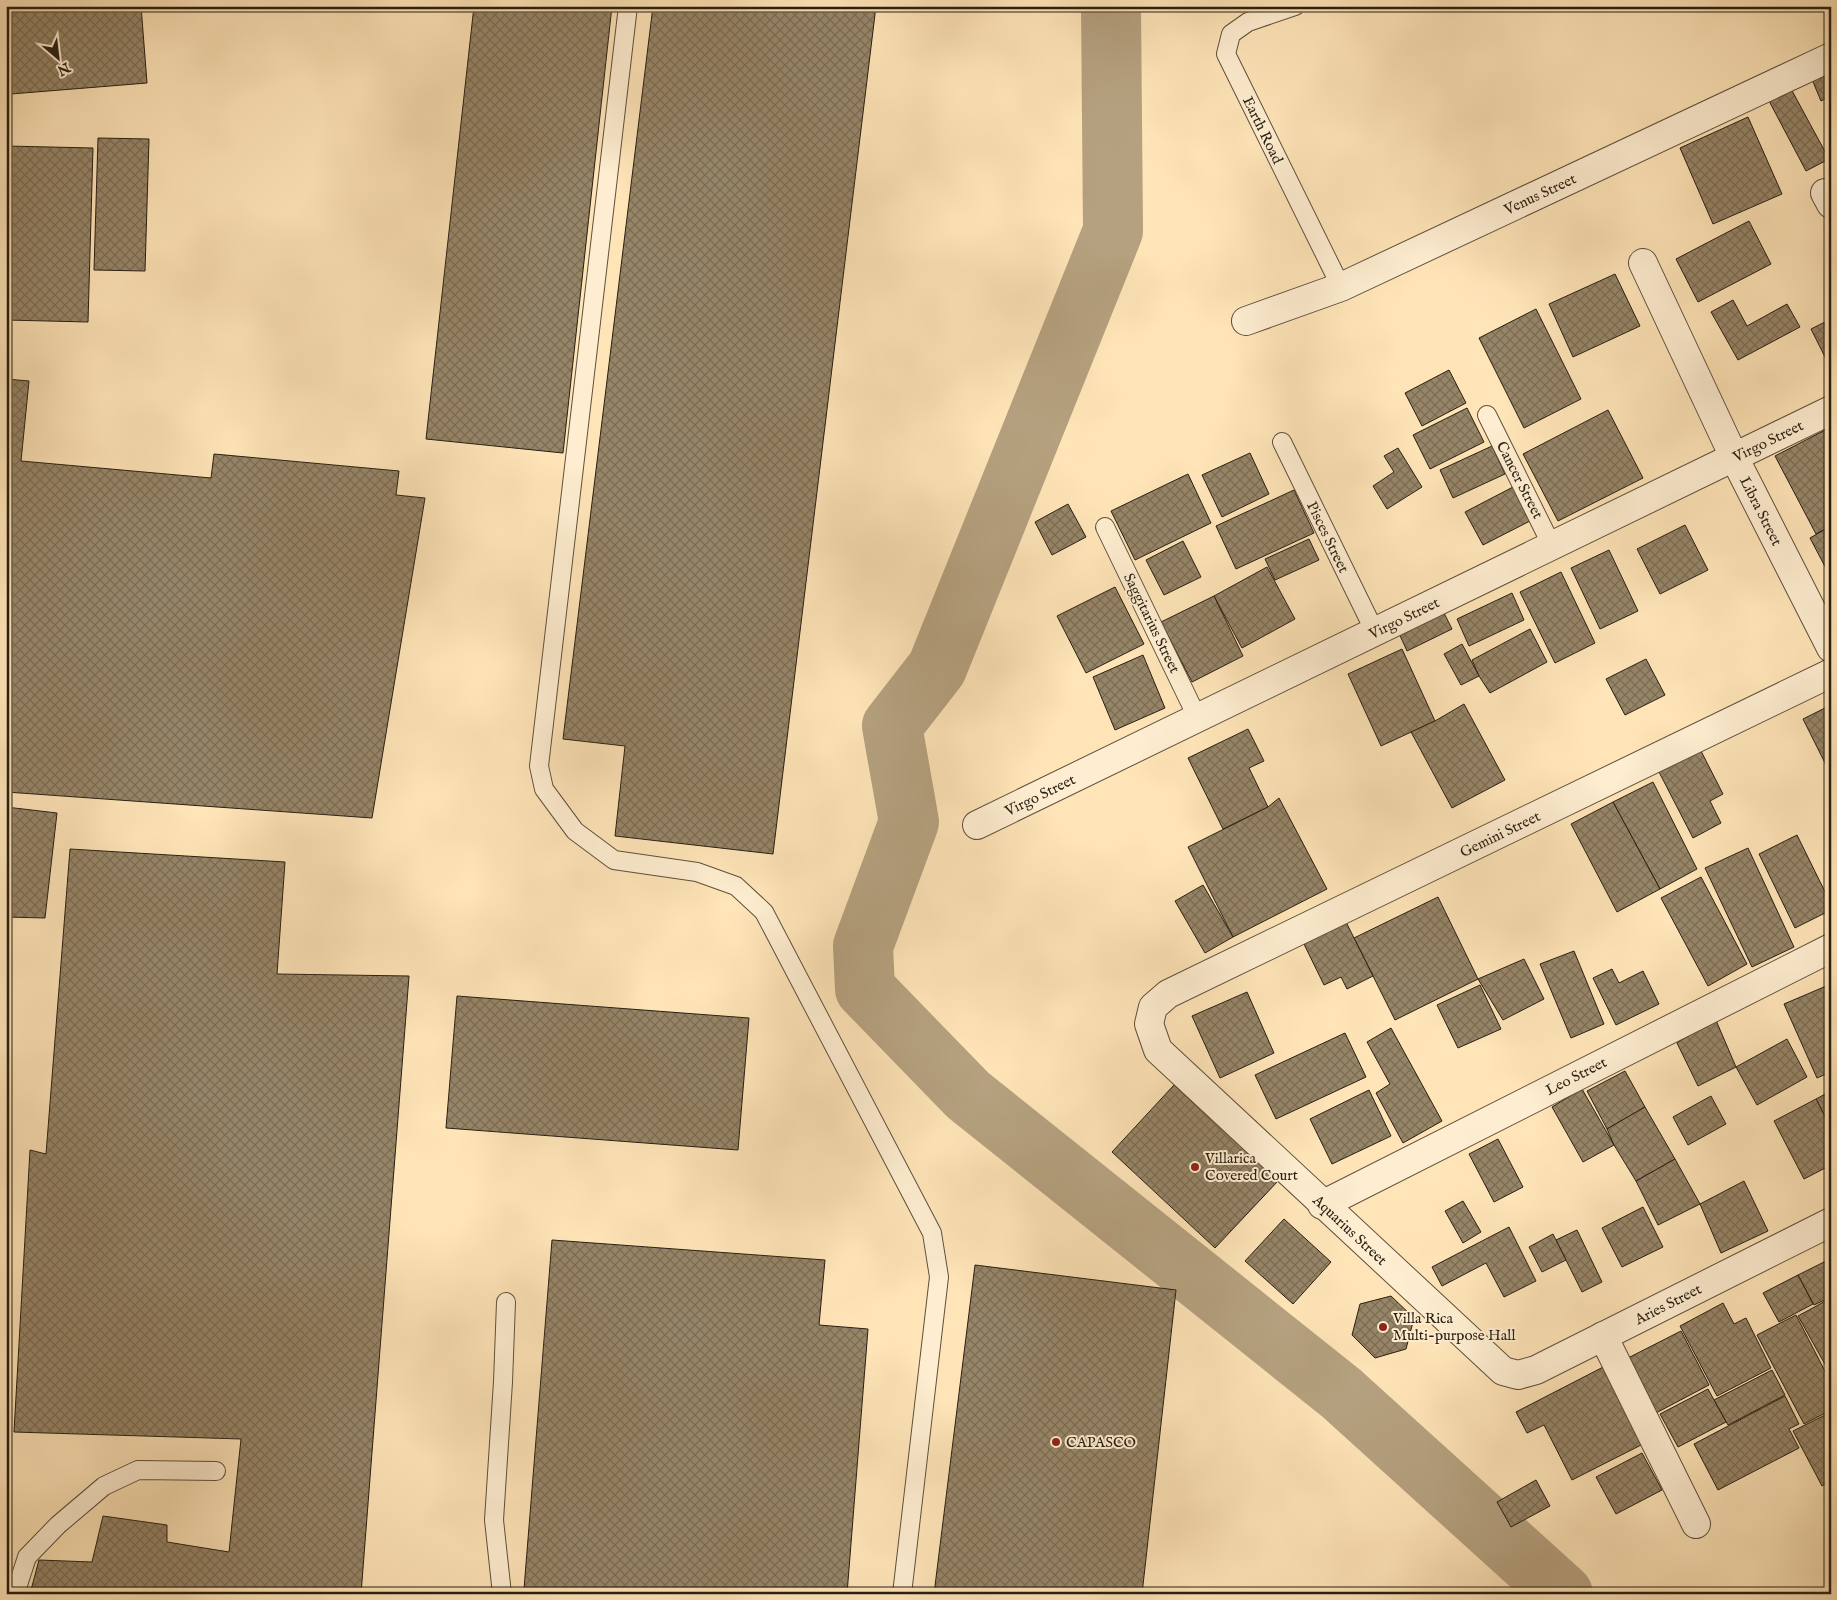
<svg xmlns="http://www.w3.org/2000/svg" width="1837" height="1600" font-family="'IM FELL English',serif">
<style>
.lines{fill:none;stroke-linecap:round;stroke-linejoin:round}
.river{stroke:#b5a17f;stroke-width:60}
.building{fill:url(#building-cross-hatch);stroke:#281f13}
.lane-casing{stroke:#5e503c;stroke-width:20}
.street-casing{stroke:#5e503c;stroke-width:30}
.lane{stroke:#feedd0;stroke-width:18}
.street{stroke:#feedd0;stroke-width:28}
.poi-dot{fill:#8f2418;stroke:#feedd0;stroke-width:2}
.labels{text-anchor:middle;stroke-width:4;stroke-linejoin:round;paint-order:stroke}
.street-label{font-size:15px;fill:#281f13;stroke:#feedd0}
.poi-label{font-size:15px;fill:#281f13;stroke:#feedd0;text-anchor:start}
</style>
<defs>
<pattern id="building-cross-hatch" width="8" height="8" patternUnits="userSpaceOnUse" patternTransform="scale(1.25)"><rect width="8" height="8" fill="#978568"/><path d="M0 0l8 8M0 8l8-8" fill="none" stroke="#7b6c54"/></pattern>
</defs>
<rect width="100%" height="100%" fill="#fee4b7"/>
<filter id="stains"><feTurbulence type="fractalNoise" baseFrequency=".004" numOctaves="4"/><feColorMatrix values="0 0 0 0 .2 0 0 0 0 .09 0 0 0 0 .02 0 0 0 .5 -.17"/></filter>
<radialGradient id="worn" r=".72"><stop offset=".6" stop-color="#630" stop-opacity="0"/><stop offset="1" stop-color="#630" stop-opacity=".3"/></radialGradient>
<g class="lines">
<path class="river" d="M1111,6L1113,231L937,668L892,726L909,822L863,946L865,989L968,1095L1341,1393L1563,1594"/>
</g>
<g class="building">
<path d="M6,6H141L147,83L11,94Z"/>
<path d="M474,6H612L563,453L426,439Z"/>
<path d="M653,6H876L773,854L615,836L625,746L563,739Z"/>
<path d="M1831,68V96L1821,101L1811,77Z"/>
<path d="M1790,87L1829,159L1806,171L1768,99Z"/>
<path d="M1748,117L1782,194L1713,224L1680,148Z"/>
<path d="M98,138L149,139L145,271L94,270Z"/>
<path d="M6,146L93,148L88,322L6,320Z"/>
<path d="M1749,221L1771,264L1698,302L1676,259Z"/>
<path d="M1615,274L1640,326L1573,357L1549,304Z"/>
<path d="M1733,300L1747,326L1787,304L1800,327L1738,360L1711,312Z"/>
<path d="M1536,309L1581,399L1524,428L1479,338Z"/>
<path d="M1831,319V369L1811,329Z"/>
<path d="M1449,370L1466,403L1422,426L1405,393Z"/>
<path d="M6,379L29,381L21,461L211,478L214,454L399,471L396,495L425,498L372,818L6,792Z"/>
<path d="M1467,408L1484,442L1430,469L1413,435Z"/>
<path d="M1608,410L1643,478L1558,521L1523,454Z"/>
<path d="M1831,427V526L1816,534L1775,456Z"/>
<path d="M1492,446L1505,474L1453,498L1440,470Z"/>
<path d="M1398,448L1422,487L1387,509L1373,486L1394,472L1384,456Z"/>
<path d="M1250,453L1269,494L1222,517L1202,475Z"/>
<path d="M1188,474L1211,523L1135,560L1111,511Z"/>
<path d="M1513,487L1530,521L1483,545L1465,512Z"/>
<path d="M1294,490L1314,533L1236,569L1216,526Z"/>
<path d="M1068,504L1086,537L1052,555L1035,522Z"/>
<path d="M1685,525L1708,570L1660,594L1637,549Z"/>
<path d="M1831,526V578L1810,538Z"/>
<path d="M1309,539L1319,560L1275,580L1265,559Z"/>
<path d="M1183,541L1201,577L1164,595L1146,560Z"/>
<path d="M1609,550L1638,611L1600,629L1571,568Z"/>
<path d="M1267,567L1295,619L1242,648L1214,596Z"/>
<path d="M1561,572L1595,643L1555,663L1520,592Z"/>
<path d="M1115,587L1144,644L1086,673L1057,616Z"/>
<path d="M1512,593L1524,620L1469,646L1457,619Z"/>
<path d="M1214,596L1243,656L1192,682L1161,622Z"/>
<path d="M1441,607L1452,629L1407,651L1397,629Z"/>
<path d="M1530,629L1547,662L1490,693L1479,676L1472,660Z"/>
<path d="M1462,644L1479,676L1461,685L1444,654Z"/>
<path d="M1402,649L1435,721L1381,746L1348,674Z"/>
<path d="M1143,655L1165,708L1115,730L1093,677Z"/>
<path d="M1646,659L1665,695L1625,715L1606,679Z"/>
<path d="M1464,704L1505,780L1452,808L1411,732L1435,721Z"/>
<path d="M1831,705V775L1803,719Z"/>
<path d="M1248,729L1264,761L1249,768L1268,807L1223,829L1188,758Z"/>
<path d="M1701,751L1723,794L1710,801L1721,823L1693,838L1659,772Z"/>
<path d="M1653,782L1697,869L1660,889L1613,802Z"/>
<path d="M1279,798L1327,889L1233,937L1188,847L1268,807Z"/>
<path d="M1613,802L1660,889L1617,912L1571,824Z"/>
<path d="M6,807L57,813L45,918L6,917Z"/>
<path d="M1797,835L1831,904V910L1795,928L1759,854Z"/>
<path d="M1748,848L1794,947L1752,967L1705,868Z"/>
<path d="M70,849L285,862L277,974L409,976L361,1594H38L31,1590L39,1560L92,1562L103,1516L167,1525V1542L229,1552L241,1439L14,1432L30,1150L46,1154Z"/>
<path d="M1701,877L1747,964L1708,986L1661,898Z"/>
<path d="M1203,885L1233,937L1205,953L1175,901Z"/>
<path d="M1438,897L1478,979L1395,1020L1354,938Z"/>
<path d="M1345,920L1373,976L1347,989L1341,977L1324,985L1302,940Z"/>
<path d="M1574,951L1604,1024L1571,1038L1540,964Z"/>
<path d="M1524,959L1544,999L1503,1020L1478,979Z"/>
<path d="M1612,969L1619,983L1643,971L1659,1004L1616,1025L1593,978Z"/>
<path d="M1831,984V1072L1817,1078L1784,1004Z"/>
<path d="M1480,985L1501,1029L1458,1048L1437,1005Z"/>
<path d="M1247,992L1274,1053L1220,1078L1192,1016Z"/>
<path d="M457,996L749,1018L738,1150L446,1128Z"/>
<path d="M1715,1018L1736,1067L1698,1086L1677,1043Z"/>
<path d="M1391,1028L1442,1121L1403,1143L1376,1093L1390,1084L1367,1042Z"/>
<path d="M1345,1033L1366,1077L1276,1119L1255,1075Z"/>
<path d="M1787,1039L1807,1077L1757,1105L1736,1067Z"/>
<path d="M1625,1071L1645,1107L1607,1129L1587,1091Z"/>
<path d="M1174,1085L1278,1181L1215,1248L1112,1152Z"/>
<path d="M1582,1089L1614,1145L1583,1162L1552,1107Z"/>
<path d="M1369,1090L1391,1136L1332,1164L1310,1119Z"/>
<path d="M1831,1091V1128L1816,1099Z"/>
<path d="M1711,1096L1726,1124L1688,1145L1673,1117Z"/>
<path d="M1816,1099L1831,1128V1165L1804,1179L1774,1121Z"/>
<path d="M1645,1107L1675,1159L1636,1181L1614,1145L1607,1129Z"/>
<path d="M1498,1139L1523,1187L1494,1202L1469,1154Z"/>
<path d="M1675,1159L1700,1204L1658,1225L1636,1181Z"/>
<path d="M1744,1181L1768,1231L1721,1253L1700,1204Z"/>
<path d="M1463,1201L1481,1232L1463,1243L1445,1211Z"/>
<path d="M1643,1207L1663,1247L1622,1267L1602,1228Z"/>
<path d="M1284,1219L1331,1262L1293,1304L1245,1261Z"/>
<path d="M1509,1227L1536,1281L1504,1297L1486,1263L1442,1286L1432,1267Z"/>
<path d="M1577,1230L1602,1282L1582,1292L1556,1240Z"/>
<path d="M1553,1234L1566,1260L1542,1272L1529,1247Z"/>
<path d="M552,1240L825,1260L819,1325L868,1329L847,1594H585L524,1589Z"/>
<path d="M1826,1261L1831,1270V1297L1814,1305L1798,1275Z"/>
<path d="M975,1265L1176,1290L1142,1594H934Z"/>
<path d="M1798,1275L1813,1304L1779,1322L1763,1293Z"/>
<path d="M1391,1296L1414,1318L1406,1349L1375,1358L1352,1335L1360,1304Z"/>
<path d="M1831,1298V1375L1798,1316Z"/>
<path d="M1723,1303L1734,1324L1746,1318L1771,1368L1717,1396L1680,1326Z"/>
<path d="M1796,1315L1831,1383V1410L1804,1424L1757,1335Z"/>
<path d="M1681,1331L1709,1385L1654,1414L1626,1359Z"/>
<path d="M1609,1364L1649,1441L1572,1480L1544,1425L1527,1433L1516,1412Z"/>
<path d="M1772,1370L1785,1395L1728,1425L1714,1400Z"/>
<path d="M1708,1389L1726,1422L1678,1447L1660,1414Z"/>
<path d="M1785,1396L1799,1424L1789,1429L1799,1448L1718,1490L1694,1444Z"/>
<path d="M1831,1412V1481L1822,1486L1793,1431Z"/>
<path d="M1642,1453L1662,1490L1616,1514L1596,1477Z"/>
<path d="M1536,1480L1550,1506L1511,1527L1497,1502Z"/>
</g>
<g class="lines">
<defs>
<g id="lane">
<path d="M628,6L539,766L544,789L575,831L614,860L697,872L736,886L764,912L932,1233L939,1277L902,1594"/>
<path d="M1295,6L1248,22L1231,34L1226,54L1341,287"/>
<path d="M1487,415L1552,546"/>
<path d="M1282,442L1375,632"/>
<path d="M1105,527L1198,719"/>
<path d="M15,1594L27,1557L58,1525L104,1486L138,1470L216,1471"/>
<path d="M502,1594L494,1520L503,1382L506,1302"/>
</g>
<g id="street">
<path d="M1825,193L1831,204"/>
<path d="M1643,263L1734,457L1831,648"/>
<path d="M1246,321L1341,287L1831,57"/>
<path d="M1831,673L1168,994L1153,1007L1149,1024L1158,1050L1503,1371L1518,1375L1536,1370L1831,1222"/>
<path d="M977,825L1831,410"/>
<path d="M1322,1205L1831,948"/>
<path d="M1603,1336L1696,1524"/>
</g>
</defs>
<use href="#lane" class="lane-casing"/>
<use href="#street" class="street-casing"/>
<use href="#lane" class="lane"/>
<use href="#street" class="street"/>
</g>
<g class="poi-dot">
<circle cx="1195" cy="1167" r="5"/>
<circle cx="1383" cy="1327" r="5"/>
<circle cx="1056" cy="1442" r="5"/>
</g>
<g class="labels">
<g class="street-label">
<text transform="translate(1263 130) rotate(64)" y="5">Earth Road</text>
<text transform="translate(1540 194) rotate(-25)" y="5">Venus Street</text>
<text transform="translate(1768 441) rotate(-26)" y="5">Virgo Street</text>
<text transform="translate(1520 480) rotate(63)" y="5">Cancer Street</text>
<text transform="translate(1761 511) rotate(63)" y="5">Libra Street</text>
<text transform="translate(1328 537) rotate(64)" y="5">Pisces Street</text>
<text transform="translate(1404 618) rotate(-26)" y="5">Virgo Street</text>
<text transform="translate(1152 623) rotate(64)" y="5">Saggitarius Street</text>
<text transform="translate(1040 795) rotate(-26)" y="5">Virgo Street</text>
<text transform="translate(1500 834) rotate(-26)" y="5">Gemini Street</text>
<text transform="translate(1576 1076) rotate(-27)" y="5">Leo Street</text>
<text transform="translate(1350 1230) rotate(43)" y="5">Aquarius Street</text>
<text transform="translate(1668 1304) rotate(-27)" y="5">Aries Street</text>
</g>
<g class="poi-label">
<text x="1205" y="1163">Villarica<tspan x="1205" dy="17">Covered Court</tspan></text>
<text x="1393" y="1323">Villa Rica<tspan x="1393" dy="17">Multi-purpose Hall</tspan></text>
<text x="1066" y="1447">CAPASCO</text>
</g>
</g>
<rect width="1837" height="1600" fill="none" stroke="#fee4b7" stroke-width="25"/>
<rect x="8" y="8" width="1822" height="1585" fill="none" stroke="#281f13" stroke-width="2.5"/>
<rect x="12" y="12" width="1812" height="1575" fill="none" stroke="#281f13"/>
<g transform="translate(58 58) rotate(152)" stroke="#feedd0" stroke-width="4" paint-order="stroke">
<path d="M0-4L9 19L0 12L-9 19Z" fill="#281f13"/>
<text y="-8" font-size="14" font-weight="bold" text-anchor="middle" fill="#281f13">N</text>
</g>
<rect width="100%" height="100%" filter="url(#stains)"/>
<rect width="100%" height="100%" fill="url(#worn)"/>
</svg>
